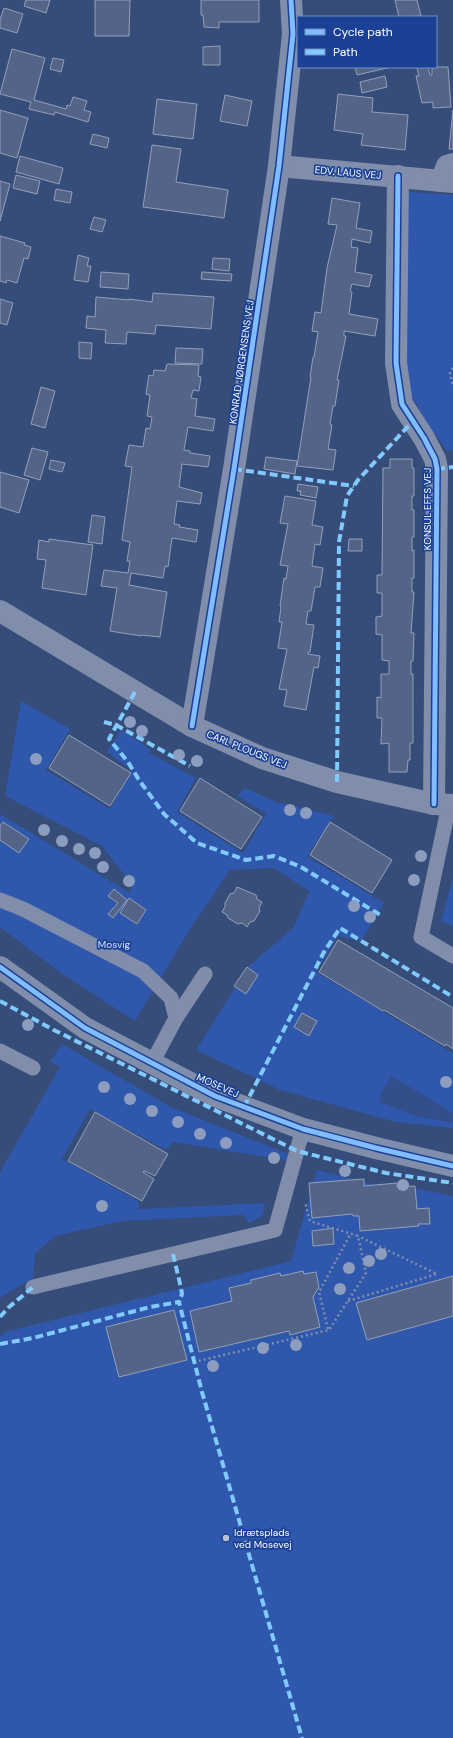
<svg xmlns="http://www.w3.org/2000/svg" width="453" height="1738" font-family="'DM Sans',sans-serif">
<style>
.green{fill:#2f58ac}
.water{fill:#334f8b}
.building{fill:#536488;stroke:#94a0b9}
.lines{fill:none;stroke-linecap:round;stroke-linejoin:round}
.path{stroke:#808dab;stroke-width:2.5;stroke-dasharray:2 3;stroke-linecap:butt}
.lane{stroke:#808dab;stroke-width:15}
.street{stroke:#808dab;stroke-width:22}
.quiet{stroke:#80caff;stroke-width:4;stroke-dasharray:8 4;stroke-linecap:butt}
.cycleway-casing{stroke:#1a4195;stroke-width:8}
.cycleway{stroke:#80bcff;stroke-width:5}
.tree{fill:#8c9dc0}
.poi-dot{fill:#b9c0d0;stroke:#1a4195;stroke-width:1.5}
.labels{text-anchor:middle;stroke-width:3.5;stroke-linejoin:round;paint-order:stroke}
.street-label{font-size:10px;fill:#fff;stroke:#1a4195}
.park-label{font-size:10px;fill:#d3e0fb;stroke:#1a4195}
.poi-label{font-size:10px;fill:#fff;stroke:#1a4195;text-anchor:start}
</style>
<rect width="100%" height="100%" fill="#364c79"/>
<g class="green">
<path d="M407,192L453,195V450L447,451L425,420L408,389L406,350Z"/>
<path d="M21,701L70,729L46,770L110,809L132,770L107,752L121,730L150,749L149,753L196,778L177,812L243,853L266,814L237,796L245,788L276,802L334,816L307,856L384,903L361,941L338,936L316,972L453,1053V1128L396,1122L280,1090L196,1050L249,966L294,927L309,891L274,868L230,870L190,929L135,1021L64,975L0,927V814L130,893L132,885L102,846L5,796Z"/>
<path d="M453,878V926L441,921Z"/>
<path d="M62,1044L171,1107L291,1155V1161L173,1142L166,1150L90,1109L62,1159L138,1201L139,1209L265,1203L263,1215L249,1223L243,1215L121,1221L55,1236L35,1254L33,1278L0,1298V1172L60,1067L50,1062Z"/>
<path d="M317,1170L416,1195V1188L453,1196V1738H0V1337L5,1332L291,1261Z"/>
</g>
<path class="water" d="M392,1076L453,1113V1123L416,1116L379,1102L381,1092Z"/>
<g class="building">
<path d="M26,0H50L46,13L24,6Z"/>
<path d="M95,0H130L129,36H95Z"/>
<path d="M201,0H259V22H219V28L204,27L203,15H201Z"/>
<path d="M395,0H417L421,16L399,17Z"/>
<path d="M4,8L23,14L17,33L0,28V20Z"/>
<path d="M220,46V65H203V47Z"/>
<path d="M12,49L45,58L34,100L66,109L67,105L70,106L73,97L87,101L84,110L91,112L88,122L55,112L54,115L29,109L31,102L0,94Z"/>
<path d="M53,58L64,60L61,72L50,69Z"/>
<path d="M355,67H391L357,75Z"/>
<path d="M420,67H428L430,75H432V67H448L451,107L433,108V102L422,103L416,76H419L417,68Z"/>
<path d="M385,76L387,87L362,93L360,82Z"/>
<path d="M338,94L373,98L372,112L408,115L405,150L361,145L363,134L334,130Z"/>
<path d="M225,95L252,101L247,126L220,121Z"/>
<path d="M157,99L197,104L193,139L153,134Z"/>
<path d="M0,110L28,118L17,158L0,153Z"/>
<path d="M453,110V149H449Z"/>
<path d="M93,134L109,138L107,148L90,144Z"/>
<path d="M152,145L181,149L176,182L228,190L224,218L143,207Z"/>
<path d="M20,156L63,168L59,184L16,172Z"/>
<path d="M16,175L40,181L37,194L13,188Z"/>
<path d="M0,181L10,184L0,221Z"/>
<path d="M56,189L72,192L70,203L54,200Z"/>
<path d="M332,198L360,203L356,228L372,231L370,243L352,239L351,247L358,248L355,272L372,275L369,287L352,284L350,291L352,292L349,314L378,319L375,336L344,331V336H346L337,380H339L335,406H333L330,424L332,425L328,449L336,450L333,470L297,466L311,377H310L313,357H314L318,332L312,331L315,312L321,313L327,268L337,225L328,224Z"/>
<path d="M94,217L106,220L102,232L90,229Z"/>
<path d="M0,236L25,243L24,245L31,247L28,259L24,258L17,283L7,280L6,283L0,281Z"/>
<path d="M78,255L89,258L87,266H91L88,282L74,280Z"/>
<path d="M213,258L230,259L229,271L212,269Z"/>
<path d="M101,272L129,274L128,289L100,287Z"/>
<path d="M202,272L232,274L231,281L201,279Z"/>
<path d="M153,293L214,297L211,329L156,325L155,334L127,332L126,344L105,343L106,330L86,328L87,316L95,317L96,297L129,300V299L152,302Z"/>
<path d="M0,299L13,303L7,325L0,323Z"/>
<path d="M79,342L92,343L91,359L79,358Z"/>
<path d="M176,348L203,349L202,364L175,363Z"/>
<path d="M167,364L199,365L198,376L201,377L199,391L193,390L191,398L197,399L195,416L215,419L213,431L188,427L184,450L190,451V453L210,456L208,467L182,464L179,487L202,493L200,504L177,501L174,524L180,525L179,527L198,530L196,542L172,538L168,567L165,566L163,578L131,573L129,585L167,592L160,637L141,635V636L110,631L117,588L101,586L104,570L128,573L130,561H127L130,542L122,540L132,467L125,466L129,445L143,447L146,428L150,429L152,417L147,416L150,395L146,394L149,375L153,376L154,370L165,371Z"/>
<path d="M41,387L55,391L45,428L31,424Z"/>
<path d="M32,448L48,452L40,480L24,475Z"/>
<path d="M266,457L297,461L295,474L264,469Z"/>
<path d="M390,459H412V468H414V496H412V510H414V537H412V551L414,550V578H412V592H414L411,633H414L413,661H411V674H413V743H410V760H408L407,772H389V743L381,744L382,718H377V697L381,698V674H389V661L382,660V635L376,634V617L382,616V593H377V575H382L383,468H390Z"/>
<path d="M51,460L65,463L62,472L49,469Z"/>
<path d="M0,472L29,480L19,513L0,507Z"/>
<path d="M298,484L318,487L316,498L300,495L301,491H297Z"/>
<path d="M285,496L316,501L312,525L323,527L320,545L315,544L312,566L323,568L320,587H315L311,611H308L306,624L314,625L310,652H308V654L320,656L318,668L314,667L306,710L284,706L287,690L279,689L287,649L278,648L282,622H279L281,607L280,606L284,578L286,579L288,566L280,565L288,524L280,523Z"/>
<path d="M92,515L105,517L102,544L88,542Z"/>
<path d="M49,539L93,545L86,595L42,588L46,560L37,559L39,540L49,542Z"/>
<path d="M349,539H362V551H348Z"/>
<path d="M69,735L131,773L110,806L49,768Z"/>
<path d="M200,778L262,817L241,849L180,811Z"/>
<path d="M3,822L29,839L19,853L0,840V826Z"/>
<path d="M330,822L392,860L372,893L310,855Z"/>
<path d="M237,887L256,895L257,899L262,902L259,908L260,911L254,921L250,922L247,927L242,923L238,924L228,918L227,915L222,912L225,907V903L230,894L234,893Z"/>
<path d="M114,889L127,900L113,918L108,914L118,903L108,896Z"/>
<path d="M129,898L146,910L137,924L120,913Z"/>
<path d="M338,940L453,1008V1049L446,1044L445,1046L384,1010L383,1011L319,972Z"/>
<path d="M247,967L258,975L246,994L234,986Z"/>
<path d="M302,1013L317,1021L309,1036L294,1027Z"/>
<path d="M95,1112L168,1154L155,1176L145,1171L143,1172L154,1179L142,1201L68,1161Z"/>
<path d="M364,1179V1186L397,1183V1187L415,1186L417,1209L429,1208L430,1224H418L419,1226L360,1231L359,1216H353L352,1214L312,1218L309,1183Z"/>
<path d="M333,1228L334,1244L313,1246L312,1231Z"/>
<path d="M303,1271L304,1274L316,1272L319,1287L313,1297L320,1327L290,1335L289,1331L199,1352L190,1311L232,1301L229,1288L251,1283V1280L280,1273L281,1276Z"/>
<path d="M453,1276V1316L367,1340L356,1303Z"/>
<path d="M174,1310L187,1360L119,1377L106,1327Z"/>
</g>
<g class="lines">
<g class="path">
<path d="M453,368L450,373L453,386"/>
<path d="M348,1301L437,1274L358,1236"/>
<path d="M328,1329L319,1292L351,1233"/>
<path d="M194,1362L329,1330L366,1273L358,1236L310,1221L305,1202"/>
</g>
<g class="lane">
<path d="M449,805L421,937L453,956"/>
<path d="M0,900L23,909L143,971L171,998L176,1018L152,1063"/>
<path d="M176,1018L205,974"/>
<path d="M0,1051L33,1068"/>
<path d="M33,1287L275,1230L303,1129"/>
</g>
<g class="street">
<path d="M279,166L453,182"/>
<path d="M398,176L396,363L402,404L424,438L435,459L437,469L434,804"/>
<path d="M441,181L447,166L453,164"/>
<path d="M0,611L192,726L262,758L337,782L434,804L453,805"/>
<path d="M192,726L234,469L279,166L293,34L291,0"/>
<path d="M0,967L85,1028L215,1096L303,1129L376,1148L453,1166"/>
</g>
<g class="quiet">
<path d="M234,469L354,486"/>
<path d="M437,469L453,467"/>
<path d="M135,692L109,739L128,762L139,780L164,814L197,843L246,860L274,856L301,867L382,916"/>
<path d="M104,722L116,725L190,766"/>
<path d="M337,782L339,542L347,496L358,480L413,421"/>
<path d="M0,1001L52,1029L297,1151L386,1173L453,1183"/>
<path d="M244,1107L324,952L340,928L453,997"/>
<path d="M173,1254L181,1288L182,1294L179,1302"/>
<path d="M0,1317L8,1308L33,1287"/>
<path d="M0,1344L33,1338L150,1307L179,1302L202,1392L302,1738"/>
</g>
<defs>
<g id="cycleway">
<path d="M398,176L396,363L402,404L424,438L435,459L437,469L434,804"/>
<path d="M192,726L234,469L279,166L293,34L291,0"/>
<path d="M0,967L85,1028L215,1096L303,1129L376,1148L453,1166"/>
</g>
</defs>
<use href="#cycleway" class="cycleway-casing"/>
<use href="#cycleway" class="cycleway"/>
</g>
<g class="tree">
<circle cx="130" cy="722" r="6"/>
<circle cx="142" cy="731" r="6"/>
<circle cx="179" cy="755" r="6"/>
<circle cx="36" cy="759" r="6"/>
<circle cx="197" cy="761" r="6"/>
<circle cx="290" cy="810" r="6"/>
<circle cx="306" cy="813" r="6"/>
<circle cx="44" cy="830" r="6"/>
<circle cx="62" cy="841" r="6"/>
<circle cx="79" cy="849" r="6"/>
<circle cx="95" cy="853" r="6"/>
<circle cx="421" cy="856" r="6"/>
<circle cx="103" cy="867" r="6"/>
<circle cx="414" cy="880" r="6"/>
<circle cx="129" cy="881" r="6"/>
<circle cx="354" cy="906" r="6"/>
<circle cx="370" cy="917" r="6"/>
<circle cx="28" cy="1025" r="6"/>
<circle cx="446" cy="1082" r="6"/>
<circle cx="104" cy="1087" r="6"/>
<circle cx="130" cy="1099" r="6"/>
<circle cx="152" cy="1111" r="6"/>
<circle cx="178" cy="1122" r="6"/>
<circle cx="200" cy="1134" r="6"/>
<circle cx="226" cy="1143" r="6"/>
<circle cx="274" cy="1158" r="6"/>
<circle cx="345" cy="1171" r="6"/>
<circle cx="403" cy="1185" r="6"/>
<circle cx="102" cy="1206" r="6"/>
<circle cx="381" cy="1254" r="6"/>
<circle cx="369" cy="1261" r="6"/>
<circle cx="349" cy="1268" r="6"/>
<circle cx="340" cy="1289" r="6"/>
<circle cx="296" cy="1345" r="6"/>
<circle cx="263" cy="1348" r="6"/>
<circle cx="213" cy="1366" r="6"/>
</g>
<circle class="poi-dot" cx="226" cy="1538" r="4"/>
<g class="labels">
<g class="street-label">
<text transform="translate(348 172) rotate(5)" y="4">EDV. LAUS VEJ</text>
<text transform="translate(241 362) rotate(-82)" y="4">KONRAD JØRGENSENS VEJ</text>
<text transform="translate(427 509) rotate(-90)" y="4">KONSUL EFFS VEJ</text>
<text transform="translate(247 749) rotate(22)" y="4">CARL PLOUGS VEJ</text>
<text transform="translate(218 1085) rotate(24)" y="4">MOSEVEJ</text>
</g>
<g class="park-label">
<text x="114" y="948">Mosvig</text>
</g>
<g class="poi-label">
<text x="234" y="1536">Idrætsplads<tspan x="234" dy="12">ved Mosevej</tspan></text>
</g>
</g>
<rect x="297" y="16" width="140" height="52" fill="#1a4195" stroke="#768dbf"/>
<rect x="305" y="29" width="20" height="6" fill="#80bcff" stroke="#768dbf"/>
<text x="333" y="36" font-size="12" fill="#ffffff">Cycle path</text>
<rect x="305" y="49" width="20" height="6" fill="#80caff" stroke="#768dbf"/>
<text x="333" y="56" font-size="12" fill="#ffffff">Path</text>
</svg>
